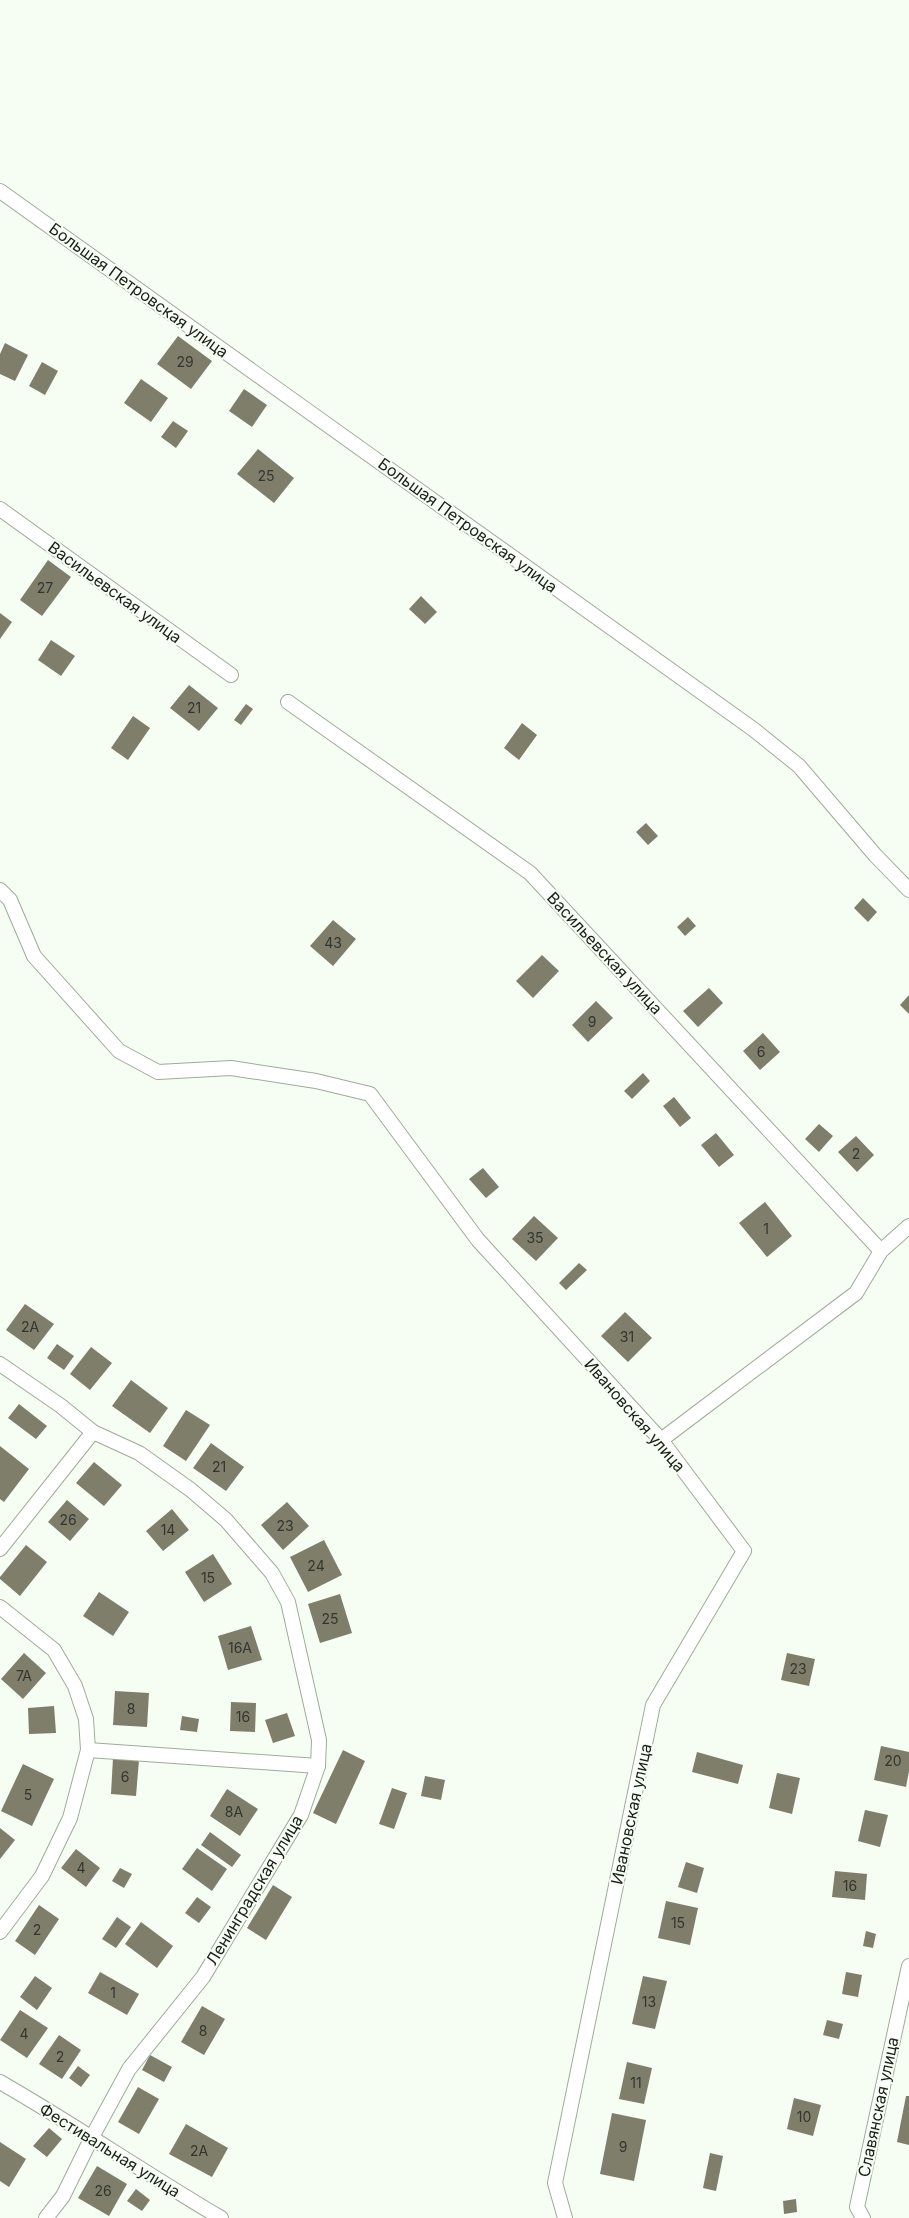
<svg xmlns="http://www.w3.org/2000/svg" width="909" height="2218" font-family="Inter,sans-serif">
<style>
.building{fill:#7e7e6b}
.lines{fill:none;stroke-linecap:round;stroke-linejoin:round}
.street-casing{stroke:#9fab99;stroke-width:16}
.street{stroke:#fff;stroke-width:14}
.labels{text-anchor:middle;stroke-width:4;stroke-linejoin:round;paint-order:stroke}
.number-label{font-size:14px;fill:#33362d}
.street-label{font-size:16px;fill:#1a1e18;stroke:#f6fef3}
</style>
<rect width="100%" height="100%" fill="#f6fef3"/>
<g class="building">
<path d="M178,336L212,361L191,389L157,364Z"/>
<path d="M5,343L28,355L15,381L0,374V354Z"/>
<path d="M42,362L58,371L45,395L29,386Z"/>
<path d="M141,379L168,398L151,422L124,403Z"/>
<path d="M244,389L267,405L252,427L229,411Z"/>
<path d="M173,421L188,431L176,448L161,437Z"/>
<path d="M258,449L294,478L274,503L237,474Z"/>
<path d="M48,560L71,577L42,616L20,600Z"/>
<path d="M421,596L437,612L425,624L409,609Z"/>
<path d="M0,613L12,622L0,639Z"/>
<path d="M51,640L75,656L61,676L38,660Z"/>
<path d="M189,685L218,708L199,731L170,708Z"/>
<path d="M246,704L253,709L241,725L234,720Z"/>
<path d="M133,716L150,728L128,760L111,748Z"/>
<path d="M522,723L537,735L519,760L504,748Z"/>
<path d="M646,823L658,836L648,845L636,832Z"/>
<path d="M863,898L877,912L868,922L854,908Z"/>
<path d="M688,917L696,926L685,936L677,927Z"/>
<path d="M333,920L356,939L333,966L310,946Z"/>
<path d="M542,955L559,971L533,998L516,981Z"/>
<path d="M709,988L723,1003L698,1027L683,1011Z"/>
<path d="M909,995V1014L900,1005Z"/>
<path d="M596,1001L613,1018L588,1042L572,1025Z"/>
<path d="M763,1033L780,1052L760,1070L743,1051Z"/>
<path d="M643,1073L650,1081L632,1099L624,1091Z"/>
<path d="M674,1097L691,1118L680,1127L663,1106Z"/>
<path d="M819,1124L833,1136L819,1152L805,1139Z"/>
<path d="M716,1133L734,1155L719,1167L701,1145Z"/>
<path d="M856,1136L874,1155L857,1172L838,1152Z"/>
<path d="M483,1168L499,1187L486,1198L469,1179Z"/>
<path d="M765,1202L792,1236L767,1257L739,1223Z"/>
<path d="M534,1216L558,1238L536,1261L512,1239Z"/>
<path d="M579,1263L587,1270L566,1290L559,1283Z"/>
<path d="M25,1304L54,1324L34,1350L6,1330Z"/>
<path d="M625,1312L652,1338L628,1362L601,1336Z"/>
<path d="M57,1344L74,1356L64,1370L47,1358Z"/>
<path d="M91,1347L112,1363L90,1390L70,1374Z"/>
<path d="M131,1380L168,1408L150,1433L112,1406Z"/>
<path d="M19,1404L47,1426L36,1439L8,1418Z"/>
<path d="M186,1410L210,1425L186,1461L163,1446Z"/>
<path d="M211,1443L244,1467L226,1491L193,1468Z"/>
<path d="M0,1446L29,1469L4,1502L0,1499Z"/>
<path d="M94,1462L122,1485L104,1506L76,1483Z"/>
<path d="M67,1500L89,1519L70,1541L48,1522Z"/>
<path d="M287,1502L309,1526L283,1550L261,1525Z"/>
<path d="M172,1509L189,1530L163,1551L146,1531Z"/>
<path d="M324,1540L342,1575L308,1592L290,1557Z"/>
<path d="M26,1545L47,1562L20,1596L0,1579V1577Z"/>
<path d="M213,1554L232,1584L204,1602L185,1572Z"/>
<path d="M99,1592L129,1612L113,1636L83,1616Z"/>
<path d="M340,1594L352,1633L320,1643L308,1604Z"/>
<path d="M251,1626L262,1660L228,1670L218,1636Z"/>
<path d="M24,1653L46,1673L23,1699L1,1679Z"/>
<path d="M787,1653L815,1659L809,1686L781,1680Z"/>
<path d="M115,1691L149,1693L147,1727L113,1725Z"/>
<path d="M231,1702L256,1703L255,1732L230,1731Z"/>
<path d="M54,1706L56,1733L29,1734L28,1708Z"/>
<path d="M287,1713L295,1736L273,1743L265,1720Z"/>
<path d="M182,1716L199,1719L197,1732L180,1730Z"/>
<path d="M881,1746L909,1752V1771L906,1787L874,1780Z"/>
<path d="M343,1750L365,1761L336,1824L313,1813Z"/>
<path d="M697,1752L743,1765L738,1784L692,1772Z"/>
<path d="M113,1758L139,1760L136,1796L111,1794Z"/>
<path d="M23,1764L54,1779L32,1826L1,1811Z"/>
<path d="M777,1773L800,1778L792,1814L769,1808Z"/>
<path d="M425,1776L445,1780L441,1800L421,1796Z"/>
<path d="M392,1788L407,1793L394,1829L379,1824Z"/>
<path d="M227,1789L258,1809L240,1836L210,1816Z"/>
<path d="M865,1810L888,1815L880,1847L858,1841Z"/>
<path d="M0,1828L15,1840L0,1859Z"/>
<path d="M210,1832L241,1855L232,1867L201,1845Z"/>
<path d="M197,1848L227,1869L212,1891L182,1869Z"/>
<path d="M76,1849L100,1868L86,1887L61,1868Z"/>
<path d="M686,1862L704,1868L697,1893L678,1887Z"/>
<path d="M120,1868L132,1874L124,1888L112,1881Z"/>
<path d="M835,1871L867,1874L865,1900L832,1897Z"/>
<path d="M273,1885L292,1897L266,1940L247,1928Z"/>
<path d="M197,1897L211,1907L199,1923L185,1913Z"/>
<path d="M666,1901L698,1908L690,1945L658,1938Z"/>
<path d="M39,1905L59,1919L35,1955L15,1941Z"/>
<path d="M117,1917L131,1927L116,1948L102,1939Z"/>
<path d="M141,1922L173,1946L157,1968L125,1944Z"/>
<path d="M866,1931L876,1934L873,1948L863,1946Z"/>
<path d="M100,1972L139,1994L127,2015L88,1993Z"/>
<path d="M846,1972L862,1975L858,1997L842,1994Z"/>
<path d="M35,1976L52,1988L37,2010L20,1997Z"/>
<path d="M643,1976L667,1981L655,2029L632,2024Z"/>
<path d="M202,2006L225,2019L204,2055L181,2042Z"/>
<path d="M20,2010L48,2028L27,2058L0,2040Z"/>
<path d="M827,2020L843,2024L839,2039L823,2035Z"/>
<path d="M59,2035L81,2050L62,2079L39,2064Z"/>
<path d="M150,2055L172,2067L164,2082L142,2070Z"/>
<path d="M627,2062L652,2068L644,2104L619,2099Z"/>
<path d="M78,2066L90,2075L81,2087L69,2078Z"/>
<path d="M138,2087L159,2099L139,2134L118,2122Z"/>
<path d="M906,2096H909V2145L897,2142Z"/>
<path d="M794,2098L821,2105L813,2136L787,2129Z"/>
<path d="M612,2113L646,2120L634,2181L600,2174Z"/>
<path d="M186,2124L228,2148L212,2177L169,2154Z"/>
<path d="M49,2128L62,2139L47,2157L33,2146Z"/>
<path d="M0,2142L26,2159L9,2187L0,2181Z"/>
<path d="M710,2153L723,2156L716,2191L703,2188Z"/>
<path d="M97,2166L127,2184L109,2216L78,2198Z"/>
<path d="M136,2189L150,2200L142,2211L127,2201Z"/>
<path d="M796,2199L797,2212L784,2214L783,2201Z"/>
</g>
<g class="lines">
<defs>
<g id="street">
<path d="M0,191L753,729L799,766L875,855L909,890"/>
<path d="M0,509L231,675"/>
<path d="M288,702L530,873L881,1251"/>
<path d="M0,890L10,900L34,956L119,1051L158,1072L231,1068L316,1081L370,1094L478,1240L661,1440L744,1551L653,1705L555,2183L565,2218"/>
<path d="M0,1364L61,1406L93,1432L139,1453L191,1490L226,1520L272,1573L288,1602L319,1740L318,1766L301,1815L203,1977L129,2069L92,2137L63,2196L46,2218"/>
<path d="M661,1440L856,1293L881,1251L909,1226"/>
<path d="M0,1549L93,1432"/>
<path d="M0,1607L54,1650L75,1686L86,1719L88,1750L70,1818L42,1876L0,1932"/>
<path d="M88,1750L318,1766"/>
<path d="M0,2082C75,2125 146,2174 221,2218"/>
<path d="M863,2218L857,2207L909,1966"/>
</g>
</defs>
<use href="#street" class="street-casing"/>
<use href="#street" class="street"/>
</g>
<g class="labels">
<g class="number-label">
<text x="185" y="367">29</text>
<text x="266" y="481">25</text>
<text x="45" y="593">27</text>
<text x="194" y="713">21</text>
<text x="333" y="948">43</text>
<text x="592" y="1027">9</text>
<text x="761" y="1057">6</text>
<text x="856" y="1159">2</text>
<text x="766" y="1234">1</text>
<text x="535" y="1243">35</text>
<text x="30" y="1332">2А</text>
<text x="627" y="1342">31</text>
<text x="219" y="1472">21</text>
<text x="68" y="1525">26</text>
<text x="285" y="1531">23</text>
<text x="168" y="1535">14</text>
<text x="316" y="1571">24</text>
<text x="208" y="1583">15</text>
<text x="330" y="1624">25</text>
<text x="240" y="1653">16А</text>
<text x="798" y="1674">23</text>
<text x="24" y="1681">7А</text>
<text x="131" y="1714">8</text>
<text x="243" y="1722">16</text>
<text x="893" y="1766">20</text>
<text x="125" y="1782">6</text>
<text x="28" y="1800">5</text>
<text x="234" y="1817">8А</text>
<text x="81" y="1873">4</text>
<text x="850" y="1891">16</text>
<text x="678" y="1928">15</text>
<text x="37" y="1935">2</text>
<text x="113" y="1998">1</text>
<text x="649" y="2007">13</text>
<text x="203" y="2036">8</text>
<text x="24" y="2039">4</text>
<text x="60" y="2062">2</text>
<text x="636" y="2088">11</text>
<text x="804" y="2122">10</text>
<text x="623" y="2152">9</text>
<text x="199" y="2156">2А</text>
<text x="103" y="2196">26</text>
</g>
<g class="street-label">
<text transform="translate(139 290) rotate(36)" y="6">Большая Петровская улица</text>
<text transform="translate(468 525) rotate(36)" y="6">Большая Петровская улица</text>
<text transform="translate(115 592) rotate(36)" y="6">Васильевская улица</text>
<text transform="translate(605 953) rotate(47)" y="6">Васильевская улица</text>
<text transform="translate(635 1415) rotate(49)" y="6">Ивановская улица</text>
<text transform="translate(631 1814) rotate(-78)" y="6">Ивановская улица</text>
<text transform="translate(254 1890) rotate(-59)" y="6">Ленинградская улица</text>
<text transform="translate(878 2107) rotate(-78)" y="6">Славянская улица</text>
<text transform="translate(110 2150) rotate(32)" y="6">Фестивальная улица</text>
</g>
</g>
</svg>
